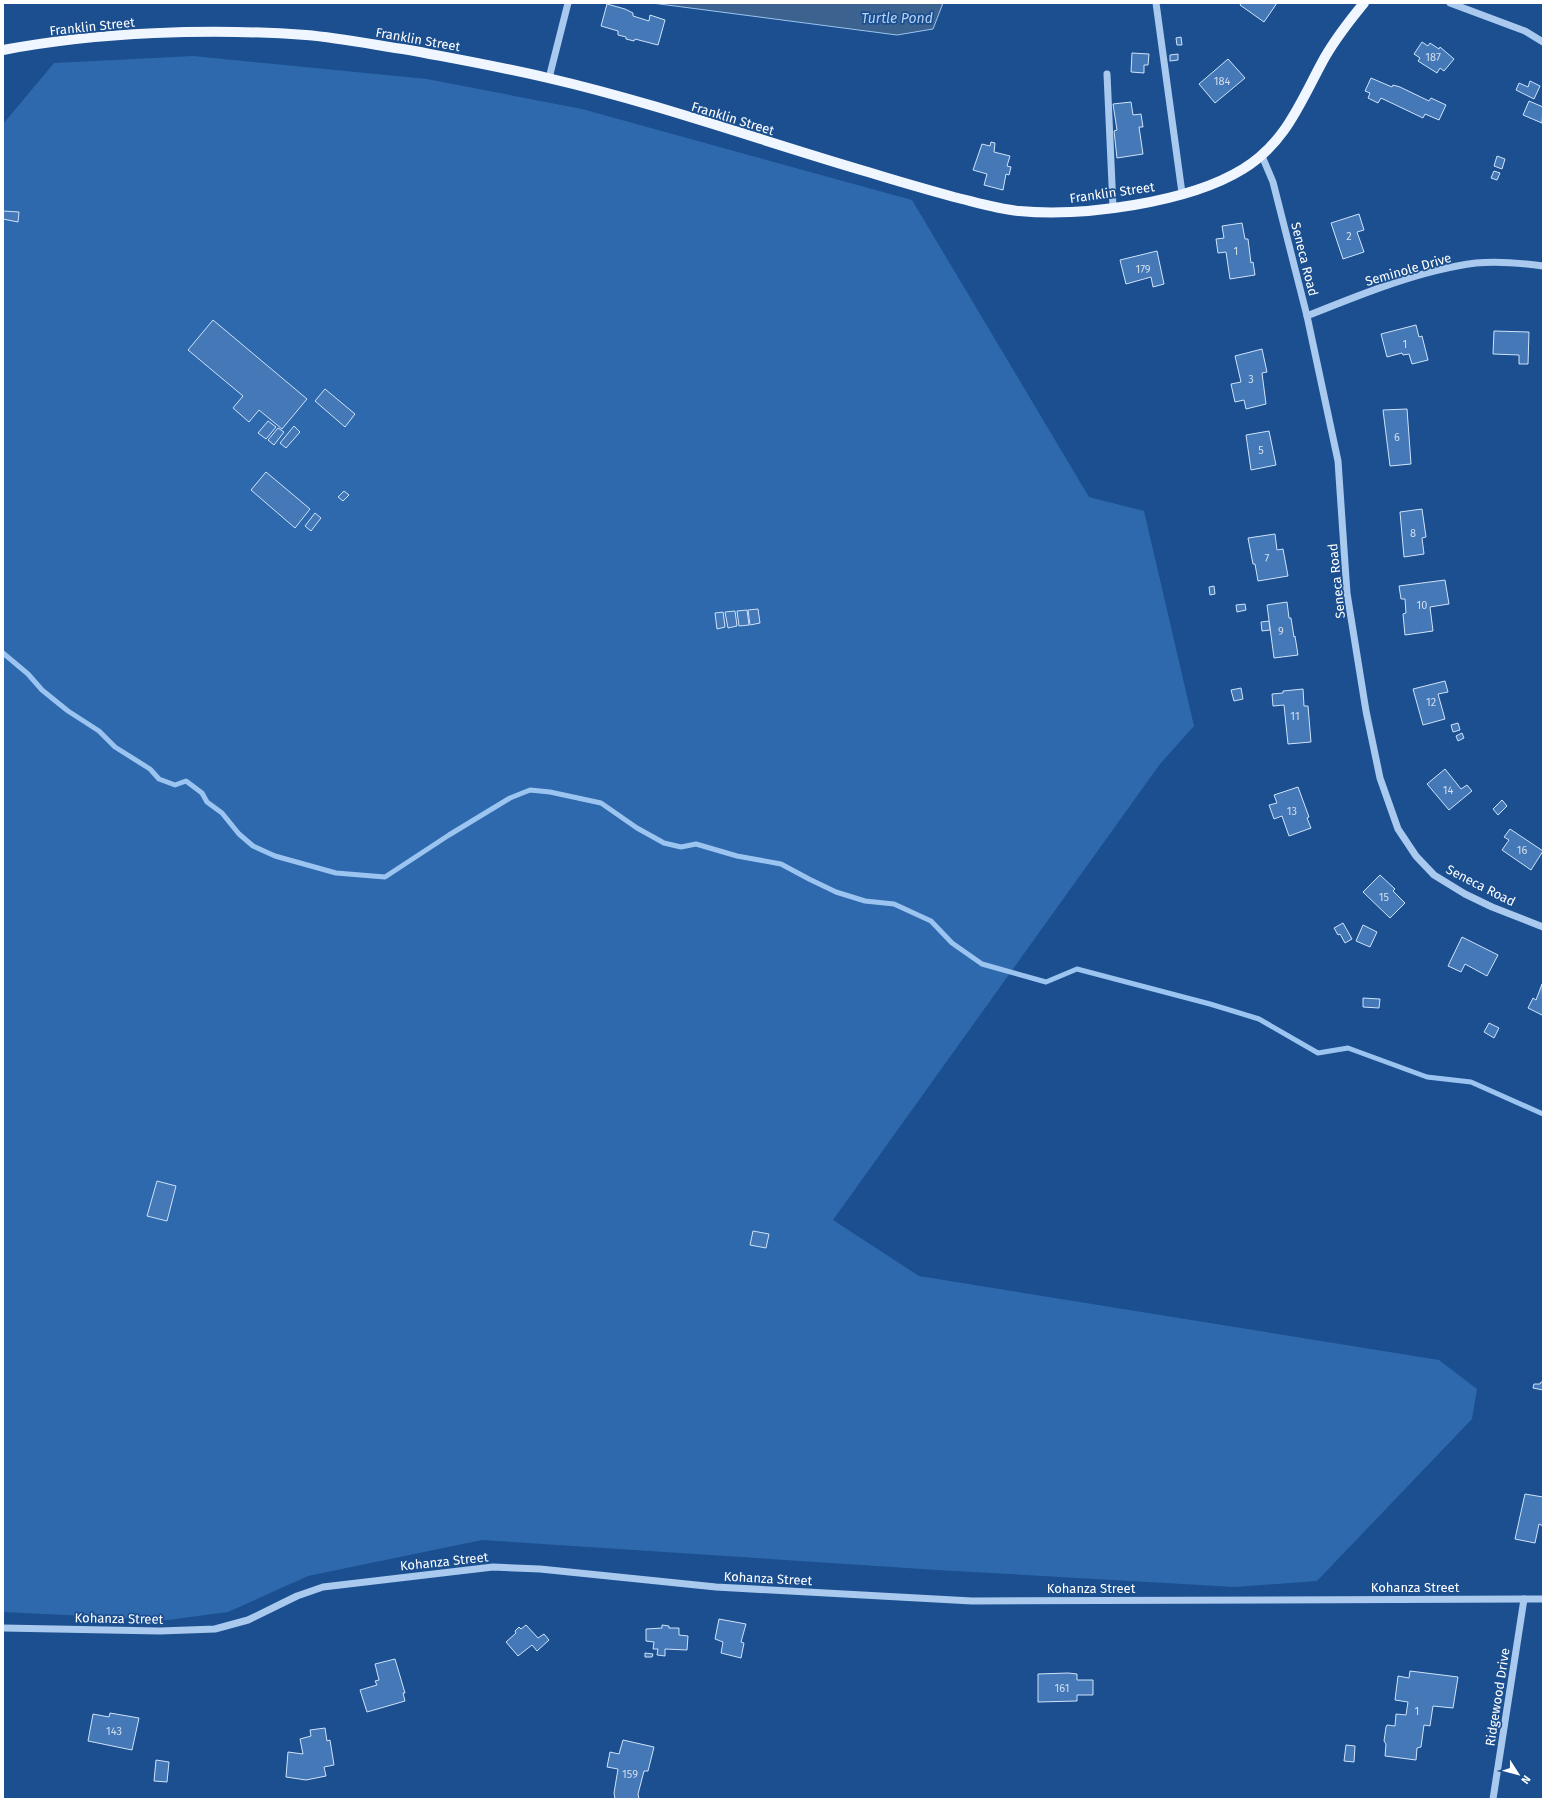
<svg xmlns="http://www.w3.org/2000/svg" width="1546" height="1802" font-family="'Fira Sans',sans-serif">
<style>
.green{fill:#2e69ad}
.water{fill:#3c6290;stroke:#9cc4f0}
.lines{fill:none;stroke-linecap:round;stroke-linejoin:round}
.stream{stroke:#9cc4f0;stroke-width:5}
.building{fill:#4478b7;stroke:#cfe3fa}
.minor{stroke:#a9c9ee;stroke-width:7}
.major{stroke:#f0f6ff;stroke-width:10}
.labels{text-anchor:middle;stroke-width:3.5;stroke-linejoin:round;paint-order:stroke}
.number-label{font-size:11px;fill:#d0dded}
.street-label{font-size:13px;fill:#fff;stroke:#1b4f8f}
.water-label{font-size:14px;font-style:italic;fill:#b5d3f5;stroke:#1b4f8f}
</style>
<rect width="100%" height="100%" fill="#1b4f8f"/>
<path class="green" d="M193,56L427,79L582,109L912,200L1089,497L1144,511L1194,726L1160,764L833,1220L919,1276L1439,1360L1477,1389L1472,1419L1317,1581L1235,1587L937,1570L482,1540L308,1576L228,1612L168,1620L3,1612V124L54,63Z"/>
<path class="water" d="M652,3H943L933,29L897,35Z"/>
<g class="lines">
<path class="stream" d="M3,653L28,674L42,690L68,711L99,731L115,747L150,769L159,779L175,785L186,781L202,793L207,802L222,813L239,834L253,846L275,856L336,873L385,877L449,835L510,798L530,790L550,792L601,803L637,828L664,843L681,847L696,844L737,856L781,864L809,879L836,892L865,901L894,904L931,921L952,943L982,964L1046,982L1077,969L1210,1004L1259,1019L1318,1053L1348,1048L1427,1077L1471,1082L1543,1114"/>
</g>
<g class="building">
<path d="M1241,3H1277L1264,22L1240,5Z"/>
<path d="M607,4L625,9L633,13V16L649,21L650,15L665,20L658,45L635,39L634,41L626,39V37L618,35V31L601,26Z"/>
<path d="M1181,37L1182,45H1177L1176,38Z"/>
<path d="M1422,42L1428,46L1430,43L1439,49L1440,47L1454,59L1444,71L1440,68L1437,73L1418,61L1420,58L1414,54Z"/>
<path d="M1132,53L1149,54L1148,65H1144V73L1131,72Z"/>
<path d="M1178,54V60L1170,61V55Z"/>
<path d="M1228,59L1245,78L1215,103L1199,84Z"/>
<path d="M1371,78L1392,87L1393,85L1400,87L1429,101L1431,98L1446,105L1439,120L1425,114L1423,118L1381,98L1378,103L1368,98L1370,93L1365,91Z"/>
<path d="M1530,81L1540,86L1534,99L1516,90L1519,83L1528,87Z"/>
<path d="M1529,101L1543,107L1542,123L1523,115Z"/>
<path d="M1131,102L1133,115L1141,114L1143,127H1139L1143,154L1117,158L1114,131L1117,130L1113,104Z"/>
<path d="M991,142L995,143L994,152L1010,156L1007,166L1011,167L1009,175L1006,174L1003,190L984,185L987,174L973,170L982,144L990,146Z"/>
<path d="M1497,156L1505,159L1502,169L1494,166Z"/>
<path d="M1494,171L1500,173L1497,180L1491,178Z"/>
<path d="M3,211L19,212L18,222L3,219Z"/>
<path d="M1359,214L1364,230L1357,232L1364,252L1343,259L1331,223Z"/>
<path d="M1242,223L1245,239H1248L1251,263L1253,262L1255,275L1230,279L1226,252L1218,253L1216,239L1224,238L1222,226Z"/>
<path d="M1157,251L1164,284L1153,287L1151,277L1126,284L1120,260Z"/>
<path d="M213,320L307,399L282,429L259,410L249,422L233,408L243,396L188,350Z"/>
<path d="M1416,325L1419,337L1422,336L1428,360L1412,364L1409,354L1403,355L1402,353L1387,357L1381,334Z"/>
<path d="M1494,331L1529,332L1528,364H1519V355L1493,354Z"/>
<path d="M1262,349L1267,372L1262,373L1266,404L1246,409L1244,400L1235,402L1231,384L1241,382L1235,356Z"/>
<path d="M325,389L355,414L345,427L315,401Z"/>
<path d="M1407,409L1411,464L1390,466L1383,410Z"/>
<path d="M268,421L276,427L266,439L258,433Z"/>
<path d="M294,426L300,432L286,448L280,443Z"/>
<path d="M278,428L284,432L274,445L268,440Z"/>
<path d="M1269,431L1276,465L1251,470L1246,435Z"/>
<path d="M266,472L310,509L295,528L251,490Z"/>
<path d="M344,491L349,495L343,501L338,497Z"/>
<path d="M1422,509L1426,537L1422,538L1424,554L1404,557L1400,512Z"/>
<path d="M315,513L321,518L311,531L305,526Z"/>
<path d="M1275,534L1277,550L1283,549L1288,576L1258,581L1255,564H1253L1248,538Z"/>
<path d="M1445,580L1449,604L1430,607L1433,631L1405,635L1403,614L1406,613L1405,599H1401L1399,586Z"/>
<path d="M1214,586L1215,594L1210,595L1209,587Z"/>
<path d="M1287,602L1289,618H1291L1294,637L1295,636L1298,655L1274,658L1267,605Z"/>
<path d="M1245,604L1246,610L1237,612L1236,605Z"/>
<path d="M758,609L760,623L750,625L748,610Z"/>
<path d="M747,610L749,625L739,626L737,611Z"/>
<path d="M735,611L737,626L728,628L725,612Z"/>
<path d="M723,612L725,627L717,629L715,613Z"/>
<path d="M1269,621L1270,630L1262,631L1261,622Z"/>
<path d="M1445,681L1448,692L1438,694L1445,719L1423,725L1413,689Z"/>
<path d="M1241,688L1243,699L1234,701L1231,690Z"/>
<path d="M1303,689L1304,706H1308L1311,742L1288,744L1284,705L1273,706L1272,694L1283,693V691Z"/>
<path d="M1458,723L1460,730L1453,732L1451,725Z"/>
<path d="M1462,733L1464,738L1458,741L1456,736Z"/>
<path d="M1445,769L1461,789L1467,785L1472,791L1449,810L1427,784Z"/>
<path d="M1298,787L1309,817L1307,818L1311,828L1289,836L1282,816L1274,819L1269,805L1277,803L1274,795Z"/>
<path d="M1502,800L1507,806L1498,815L1493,809Z"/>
<path d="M1510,829L1543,851L1531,870L1502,850L1509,840L1504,837Z"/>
<path d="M1380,875L1395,889L1393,891L1405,903L1390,918L1363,892Z"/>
<path d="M1343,923L1352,939L1345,943L1340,934L1338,935L1334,928Z"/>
<path d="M1363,925L1377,932L1370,947L1356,941Z"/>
<path d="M1462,937L1498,955L1487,976L1465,964L1461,972L1448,966Z"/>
<path d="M1542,984L1543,1012L1542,1015L1528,1008L1533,998L1536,1000Z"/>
<path d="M1363,998L1380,999L1379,1008L1363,1007Z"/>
<path d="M1489,1023L1499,1028L1494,1038L1484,1032Z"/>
<path d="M157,1181L176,1186L167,1221L147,1216Z"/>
<path d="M753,1231L769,1234L766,1248L750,1245Z"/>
<path d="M1541,1382H1543V1390L1533,1388L1534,1384H1540Z"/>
<path d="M1525,1494L1543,1497V1526L1539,1524L1535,1543L1515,1539Z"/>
<path d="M719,1619L746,1624L741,1642L744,1643L741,1658L721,1653L723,1642L715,1639Z"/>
<path d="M526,1625L538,1638L544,1634L549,1640L537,1651L532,1645L518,1656L506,1642L516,1633L515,1631L519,1627L521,1629Z"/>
<path d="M662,1625L669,1626V1628H679V1635L688,1636L687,1650L665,1649V1656L657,1655L658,1649H653L654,1642L646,1641V1629L662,1628Z"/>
<path d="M645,1653L653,1654L652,1657H645Z"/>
<path d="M395,1659L405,1693H403L405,1701L367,1712L360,1690L377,1685L375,1681L379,1680L375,1664Z"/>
<path d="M1410,1671L1458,1677L1453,1708L1433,1706L1430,1726L1424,1725L1421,1747L1417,1748L1416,1760L1385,1756L1386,1744L1384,1741L1386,1727L1387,1725L1395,1726L1396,1714L1406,1715L1408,1702L1395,1700L1398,1676L1409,1678Z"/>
<path d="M1068,1673L1077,1674V1680H1093V1695H1077V1701L1038,1702V1674Z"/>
<path d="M110,1713L139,1718L132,1750L88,1741L93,1714L109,1717Z"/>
<path d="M325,1728L327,1741L330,1740L334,1765L324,1767L326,1776L306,1780L286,1777L288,1752L303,1754L300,1739L311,1736L310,1730Z"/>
<path d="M623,1740L654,1747L648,1771H644L638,1794L639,1799H615L614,1793L618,1769L607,1767L610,1752L619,1754Z"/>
<path d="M1346,1745L1355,1746L1354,1762L1344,1761Z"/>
<path d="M156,1760L169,1762L167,1782L154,1781Z"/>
</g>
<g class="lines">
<g class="minor">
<path d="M1156,3L1182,193"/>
<path d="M1450,3L1525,31L1543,42"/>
<path d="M1107,74L1113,207"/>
<path d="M549,78L568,3"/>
<path d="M1262,156L1273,182L1307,316L1338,461L1347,593L1366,711L1380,778L1398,829L1416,856L1434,875L1465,894L1492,907L1543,927"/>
<path d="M1307,316C1359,295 1420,270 1476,263C1498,261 1521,263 1543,266"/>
<path d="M3,1628L160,1631L215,1629L248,1620L297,1596L323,1587L493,1567L540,1569L716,1587L972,1601L1543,1599"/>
<path d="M1493,1799L1524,1599"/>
</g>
<path class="major" d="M3,50C98,32 210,28 306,35C341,38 375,45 409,50C456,59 502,67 548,78C656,103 762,141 868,172C897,181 925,189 954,197C975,202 997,209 1019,211C1082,217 1188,203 1243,169C1287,142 1301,100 1325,57C1336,38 1350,20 1364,3"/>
</g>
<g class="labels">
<g class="number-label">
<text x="1433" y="61">187</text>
<text x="1222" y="85">184</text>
<text x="1349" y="240">2</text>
<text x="1236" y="255">1</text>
<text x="1143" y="273">179</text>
<text x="1405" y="348">1</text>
<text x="1251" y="383">3</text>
<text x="1397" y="441">6</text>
<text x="1261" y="454">5</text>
<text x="1413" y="537">8</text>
<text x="1267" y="562">7</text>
<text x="1422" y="609">10</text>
<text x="1281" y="635">9</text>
<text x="1431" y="706">12</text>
<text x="1295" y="720">11</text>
<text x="1448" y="794">14</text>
<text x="1292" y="815">13</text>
<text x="1522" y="854">16</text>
<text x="1384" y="901">15</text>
<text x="1062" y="1692">161</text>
<text x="1417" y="1715">1</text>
<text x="114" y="1735">143</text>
<text x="630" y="1778">159</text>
</g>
<g class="street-label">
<text transform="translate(92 26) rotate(-6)" y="5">Franklin Street</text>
<text transform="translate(418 39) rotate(10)" y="5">Franklin Street</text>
<text transform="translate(733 118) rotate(17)" y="5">Franklin Street</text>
<text transform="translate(1112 192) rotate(-8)" y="5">Franklin Street</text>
<text transform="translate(1305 259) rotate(76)" y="5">Seneca Road</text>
<text transform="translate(1408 269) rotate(-16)" y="5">Seminole Drive</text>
<text transform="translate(1336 581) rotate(-96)" y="5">Seneca Road</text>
<text transform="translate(1481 885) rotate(27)" y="5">Seneca Road</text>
<text transform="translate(444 1561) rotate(-6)" y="5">Kohanza Street</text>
<text transform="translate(768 1578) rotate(3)" y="5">Kohanza Street</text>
<text x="1415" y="1592">Kohanza Street</text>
<text x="1091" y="1593">Kohanza Street</text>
<text transform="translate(119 1618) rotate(1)" y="5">Kohanza Street</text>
<text transform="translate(1497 1697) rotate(-81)" y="5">Ridgewood Drive</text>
</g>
<g class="water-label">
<text x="897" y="23">Turtle Pond</text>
</g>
</g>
<rect width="1546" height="1802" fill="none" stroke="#ffffff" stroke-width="8"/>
<g transform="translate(1518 1774) rotate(126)" stroke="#1b4f8f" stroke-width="3" paint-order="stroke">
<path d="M0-3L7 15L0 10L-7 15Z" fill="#ffffff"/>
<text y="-6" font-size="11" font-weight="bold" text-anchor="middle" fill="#ffffff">N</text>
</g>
</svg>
